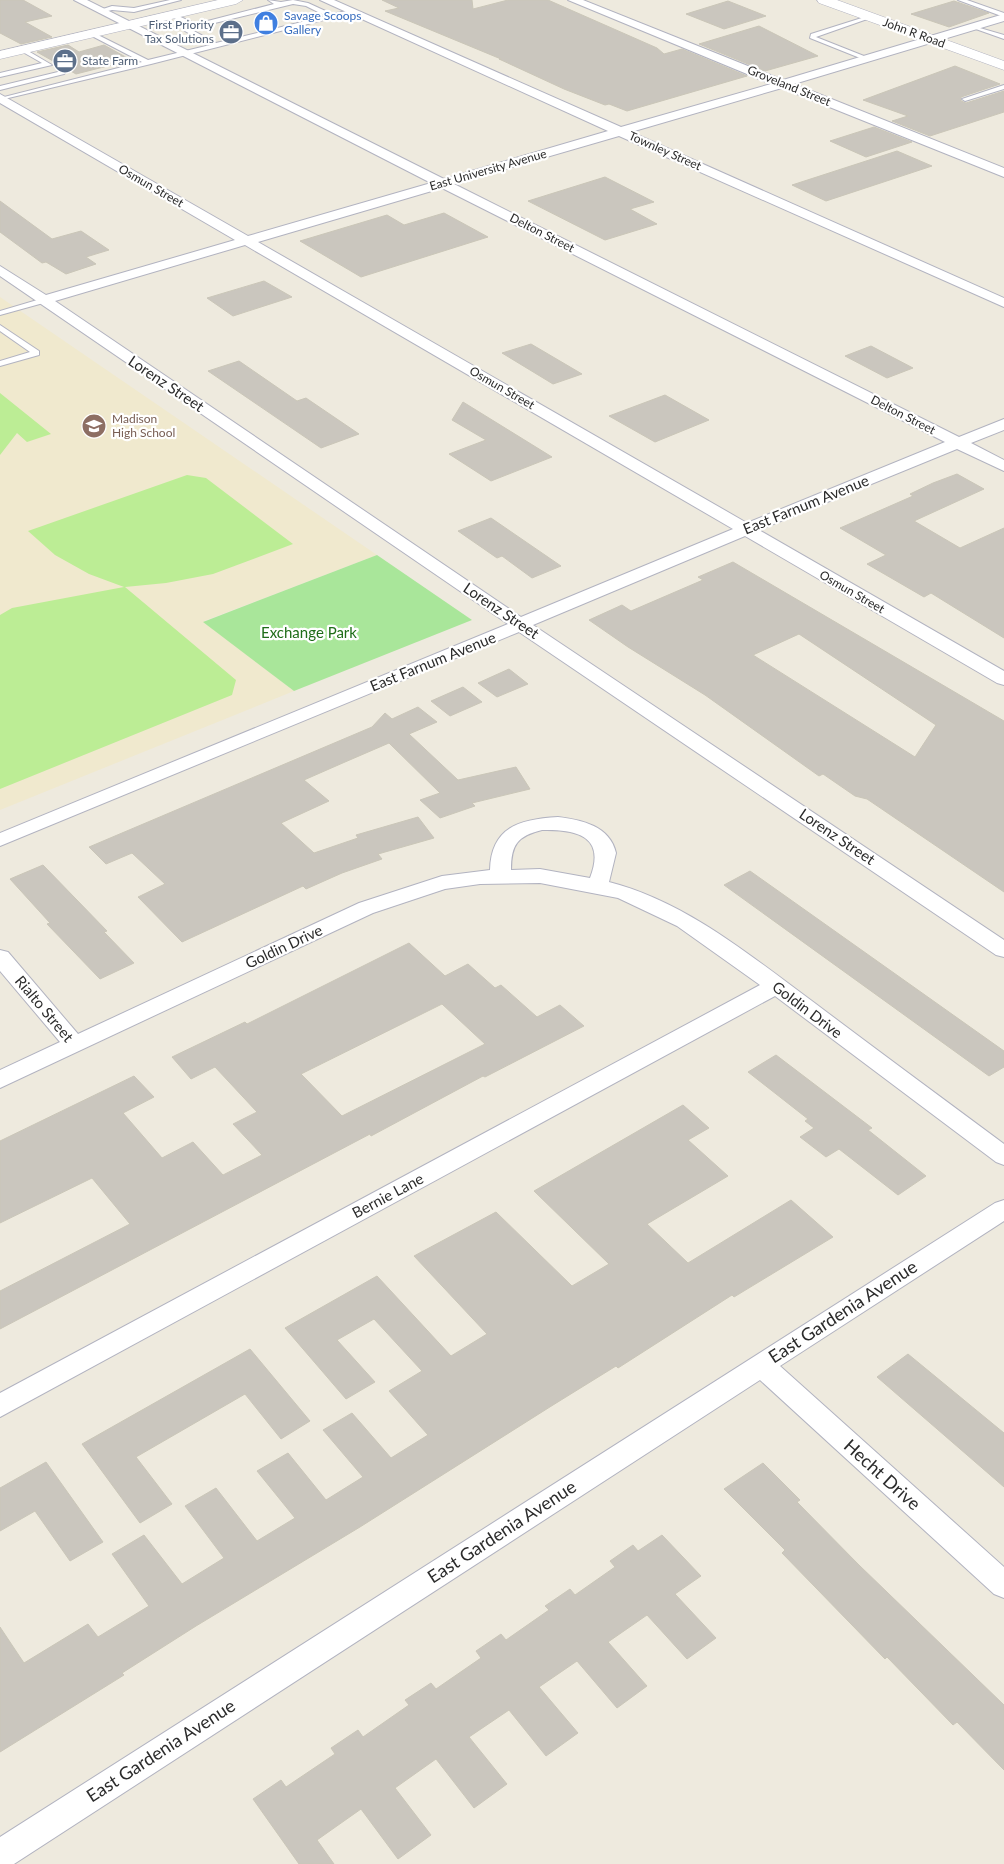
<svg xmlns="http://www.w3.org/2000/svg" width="1004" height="1864" font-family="Lato,sans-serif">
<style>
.education{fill:#f0e9ce}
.green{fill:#a9e69a}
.pitch{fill:#bced95}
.building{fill:#cac6be;stroke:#cac6b8;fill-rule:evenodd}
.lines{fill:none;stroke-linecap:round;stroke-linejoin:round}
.lane-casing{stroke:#b2b3c0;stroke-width:2}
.street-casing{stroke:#b2b3c0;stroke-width:2}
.secondary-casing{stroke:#b2b3c0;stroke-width:1}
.lane{fill:#fff;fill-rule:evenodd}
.street{fill:#fff;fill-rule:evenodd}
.secondary{fill:#fff;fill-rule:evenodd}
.labels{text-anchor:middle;stroke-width:4.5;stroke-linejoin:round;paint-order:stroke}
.far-shop-label{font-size:12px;fill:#366cbe;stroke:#fff;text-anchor:start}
.far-service-label{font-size:12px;fill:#4e5e75;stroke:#fff;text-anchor:end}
.far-street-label{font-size:12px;fill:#2c2c2c;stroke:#fff}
.far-education-label{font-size:12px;fill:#785e54;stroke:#fff;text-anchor:start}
.street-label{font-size:15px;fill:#2c2c2c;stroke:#fff}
.park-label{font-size:15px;fill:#1f6d19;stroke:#fff}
.near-street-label{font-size:18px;fill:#2c2c2c;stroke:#fff}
</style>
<rect width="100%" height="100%" fill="#eeeade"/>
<path class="education" d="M0,297L377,555L204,621L294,691L0,810Z"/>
<path class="green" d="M377,555L472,620L294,691L203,622Z"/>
<g class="pitch">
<path d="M0,393L51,434L27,442L17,433L0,455Z"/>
<path d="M187,475L206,478L293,544L213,574L166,583L125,587L236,680L232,695L0,789V615L12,608L124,587L89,574L55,555L28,531Z"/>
</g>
<g class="building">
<path d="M0,0H23L52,16L25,22L52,37L21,44L0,33Z"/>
<path d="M382,0H472L473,9L508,0H548L657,48L664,54L682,49L747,76L627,111L609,104L605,105L564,89L499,59H501L385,11L399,8Z"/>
<path d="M728,1L766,16L724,29L686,14Z"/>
<path d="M954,1L989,13L949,27L911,14Z"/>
<path d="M759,26L818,56L765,71L699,44Z"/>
<path d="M68,45L79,52L104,45L131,60L76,74L37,52Z"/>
<path d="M955,66L1000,84L961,97V101L966,103L1004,91V112L930,136L892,121L908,116L863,100Z"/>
<path d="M874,127L912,142L866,157L830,141Z"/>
<path d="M897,151L932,166L826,201L792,185Z"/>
<path d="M605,177L654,202L630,209L657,224L605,240L528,201Z"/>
<path d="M0,201L52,239L81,231L109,250L86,257L96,264L66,274L46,262L42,263L0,232Z"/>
<path d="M444,213L488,237L361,277L300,241L387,215L404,225Z"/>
<path d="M264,281L292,297L233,316L207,298Z"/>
<path d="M531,344L582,374L553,384L502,353Z"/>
<path d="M871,346L913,368L887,378L845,356Z"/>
<path d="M239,361L297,401L306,398L359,434L321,448L208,371Z"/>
<path d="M665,395L709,420L655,442L609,416Z"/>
<path d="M463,402L552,457L491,481L449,454L486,440L452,420Z"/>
<path d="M957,474L984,489L914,521L960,548L1004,528V638L931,593L924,597L867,564L886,555L840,528L913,496L910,494L933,483Z"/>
<path d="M491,518L561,566L532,578L502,556L497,558L458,531Z"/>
<path d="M733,562L1004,721V892L867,799L855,796L823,774L819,776L705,695L628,647L589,620L622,605L631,611L703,580L698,577ZM799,634L936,725L915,757L753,655Z"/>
<path d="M509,669L528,684L497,697L478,683Z"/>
<path d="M463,687L482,702L450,716L431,701Z"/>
<path d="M418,707L437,722L409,734L458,780L516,767L530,789L472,803L475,806L440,818L420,800L440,793L389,743L345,762L304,780L329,801L281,823L314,853L358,838L356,835L418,817L434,838L378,854L382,859L342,873L306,889L303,886L182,942L138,897L165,884L132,853L106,864L89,847L372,727L385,713L392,719Z"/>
<path d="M43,865L107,931L104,932L134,963L100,979L47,924L50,923L10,879Z"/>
<path d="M750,871L1004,1051V1067L989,1076L724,885Z"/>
<path d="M409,943L445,976L468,964L495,988L501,985L537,1017L560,1005L584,1026L485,1077L483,1076L371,1136L370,1134L0,1329V1291L130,1224L92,1178L0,1223V1141L134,1076L154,1097L123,1113L162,1158L193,1142L223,1175L262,1155L233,1124L257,1112L215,1067L191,1079L172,1057L245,1022L247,1024ZM442,1004L485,1044L342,1116L301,1074Z"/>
<path d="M776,1055L872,1128L868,1130L926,1176L898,1195L839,1149L826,1157L800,1137L814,1128L805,1121L808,1119L748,1072Z"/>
<path d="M683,1105L709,1128L688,1140L728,1176L647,1224L688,1263L791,1200L833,1237L734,1297L732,1295L618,1368L616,1366L553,1405L360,1527L196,1626L122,1673L124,1675L0,1752V1627L24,1663L88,1624L98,1637L149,1606L112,1554L144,1535L182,1584L224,1558L185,1506L216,1488L257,1541L295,1518L257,1471L288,1453L326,1500L363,1477L323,1430L352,1413L391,1458L428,1435L389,1391L422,1371L374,1319L337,1340L375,1382L346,1399L285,1328L377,1276L451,1356L487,1334L414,1256L496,1212L572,1286L609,1264L534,1191Z"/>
<path d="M250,1349L310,1421L281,1439L245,1394L136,1457L172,1504L140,1523L82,1444Z"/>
<path d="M908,1354L1004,1433V1487L877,1377Z"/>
<path d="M46,1462L103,1542L70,1561L35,1511L0,1531V1488Z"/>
<path d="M763,1463L800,1500L797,1502L859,1565L1004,1705V1770L957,1722L953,1725L887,1657L885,1659L782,1553L785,1550L724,1489Z"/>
<path d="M662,1535L701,1576L675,1594L716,1638L687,1659L647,1615L608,1642L647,1686L617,1708L577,1661L539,1687L578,1733L546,1756L509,1710L469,1737L507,1784L474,1808L436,1759L395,1788L431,1835L398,1859L361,1809L317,1840L334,1864H299L253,1799L281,1780L286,1787L335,1754L331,1748L358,1730L363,1737L409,1705L405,1700L431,1683L436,1689L481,1658L476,1651L501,1634L506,1640L549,1610L545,1606L570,1589L575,1595L615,1567L610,1561L633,1545L638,1551Z"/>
</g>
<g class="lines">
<defs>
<g id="lane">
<path d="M170,0H181L134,12L112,10L100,13L97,11L112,6L134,8Z"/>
<path d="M268,0L281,2L293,0L308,3L332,14L352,10L355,12L151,64L0,100V98L142,62L90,35V33H94L148,60L210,45L183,30V28L190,26L170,16V14H174L196,24L274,4ZM293,4L306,6L326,16L216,43L190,29Z"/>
<path d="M958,0H967L1004,13V17Z"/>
<path d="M868,16L873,17L816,37L869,58V60H865L810,38L811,34Z"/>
<path d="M973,26L1004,35V39L973,28Z"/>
<path d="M23,48L52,65L0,77V73L42,63L21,51V49Z"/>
<path d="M62,71L65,73L64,74L0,90V86Z"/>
<path d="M1004,85V89L965,101L962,99Z"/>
<path d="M44,298L48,300L47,302L0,315V311Z"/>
<path d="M0,325L39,351V355L0,366V361L30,352L0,331Z"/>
</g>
<g id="street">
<path d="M74,0H87L444,179L608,131L320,0H334L621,127L771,84L568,0H583L783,80L1004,14V21L794,84L1004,168V177L782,88L631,132L1004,298V307L619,136L454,184L959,437L1004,419V430L971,443L1004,460V471L957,449L759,530L1004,671V685L997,683L745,536L533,625L1004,940V957L996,955L519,632L0,846V833L508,624L0,276V266L46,295L235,240L0,103V94L248,236L431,183ZM442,188L945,442L747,523L258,242ZM245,245L733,529L521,617L55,301Z"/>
<path d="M558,817C582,820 610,826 616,853L609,882C687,902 752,957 816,1004C878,1051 941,1097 1004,1144V1165L996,1162L775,996L0,1417V1393L760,985L677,926L618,898L540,883L480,884L445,889L373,913L0,1088V1070L60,1042L0,971V950L8,952L78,1034L359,903L442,876L490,870C491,827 520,819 558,817ZM542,830C578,829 606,837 590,878L540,869L511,870C511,845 517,836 542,830Z"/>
<path d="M1004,1200V1221L780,1366L1004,1567V1598L994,1594L760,1380L14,1864H0V1837L995,1203Z"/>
</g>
<g id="secondary">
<path d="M218,0H243L236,4L0,59V51Z"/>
<path d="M817,0H837L1004,61V70L819,3Z"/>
</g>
</defs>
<use href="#lane" class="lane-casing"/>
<use href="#street" class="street-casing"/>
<use href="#secondary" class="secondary-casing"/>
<use href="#lane" class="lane"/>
<use href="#street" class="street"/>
<use href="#secondary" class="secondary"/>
</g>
<defs>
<symbol id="shop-disc" viewBox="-11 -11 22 22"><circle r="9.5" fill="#3f7fe0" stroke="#fff"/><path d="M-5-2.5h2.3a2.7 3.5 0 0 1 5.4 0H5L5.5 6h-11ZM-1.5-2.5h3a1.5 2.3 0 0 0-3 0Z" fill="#fff"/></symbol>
<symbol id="office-disc" viewBox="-11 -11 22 22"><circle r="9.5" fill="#5c6f8a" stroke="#fff"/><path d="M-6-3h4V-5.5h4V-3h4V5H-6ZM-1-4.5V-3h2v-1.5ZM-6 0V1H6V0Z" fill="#fff"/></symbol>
<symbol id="school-disc" viewBox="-11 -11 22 22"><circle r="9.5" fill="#8d6e63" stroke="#fff"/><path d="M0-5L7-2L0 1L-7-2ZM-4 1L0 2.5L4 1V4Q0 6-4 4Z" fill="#fff"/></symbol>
</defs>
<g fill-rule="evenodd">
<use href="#shop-disc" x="252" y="9" width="28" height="28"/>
<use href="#office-disc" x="217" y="18" width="28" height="28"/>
<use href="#office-disc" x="51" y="47" width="28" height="28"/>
<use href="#school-disc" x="80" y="412" width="28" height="28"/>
</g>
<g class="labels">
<g class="far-shop-label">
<text x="284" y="20">Savage Scoops<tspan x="284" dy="14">Gallery</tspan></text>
</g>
<g class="far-service-label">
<text x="214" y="29">First Priority<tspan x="214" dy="14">Tax Solutions</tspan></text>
<text x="82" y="65" text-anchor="start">State Farm</text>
</g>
<g class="far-street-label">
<text transform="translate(914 33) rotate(20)" y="4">John R Road</text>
<text transform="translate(789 86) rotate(22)" y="4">Groveland Street</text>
<text transform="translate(665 151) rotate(24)" y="4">Townley Street</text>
<text transform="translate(488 170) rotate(-16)" y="4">East University Avenue</text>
<text transform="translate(151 186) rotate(30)" y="4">Osmun Street</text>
<text transform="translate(542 233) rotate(27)" y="4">Delton Street</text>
<text transform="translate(502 388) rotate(30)" y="4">Osmun Street</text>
<text transform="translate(903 415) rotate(27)" y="4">Delton Street</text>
<text transform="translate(852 592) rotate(30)" y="4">Osmun Street</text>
</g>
<g class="far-education-label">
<text x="112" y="423">Madison<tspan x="112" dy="14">High School</tspan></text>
</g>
<g class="street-label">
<text transform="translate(166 384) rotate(34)" y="5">Lorenz Street</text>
<text transform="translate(806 505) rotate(-22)" y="5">East Farnum Avenue</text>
<text transform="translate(501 611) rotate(34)" y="5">Lorenz Street</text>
<text transform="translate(433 662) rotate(-22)" y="5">East Farnum Avenue</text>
<text transform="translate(837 837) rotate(34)" y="5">Lorenz Street</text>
<text transform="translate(284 947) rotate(-25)" y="5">Goldin Drive</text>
<text transform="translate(44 1009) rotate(50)" y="5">Rialto Street</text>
<text transform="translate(807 1010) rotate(37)" y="5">Goldin Drive</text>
<text transform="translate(388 1196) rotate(-28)" y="5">Bernie Lane</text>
</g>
<g class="park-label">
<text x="309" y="638">Exchange Park</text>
</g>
<g class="near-street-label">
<text transform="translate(843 1312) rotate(-33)" y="6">East Gardenia Avenue</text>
<text transform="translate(882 1475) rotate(42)" y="6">Hecht Drive</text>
<text transform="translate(502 1532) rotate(-33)" y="6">East Gardenia Avenue</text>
<text transform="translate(161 1751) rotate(-33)" y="6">East Gardenia Avenue</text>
</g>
</g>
</svg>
